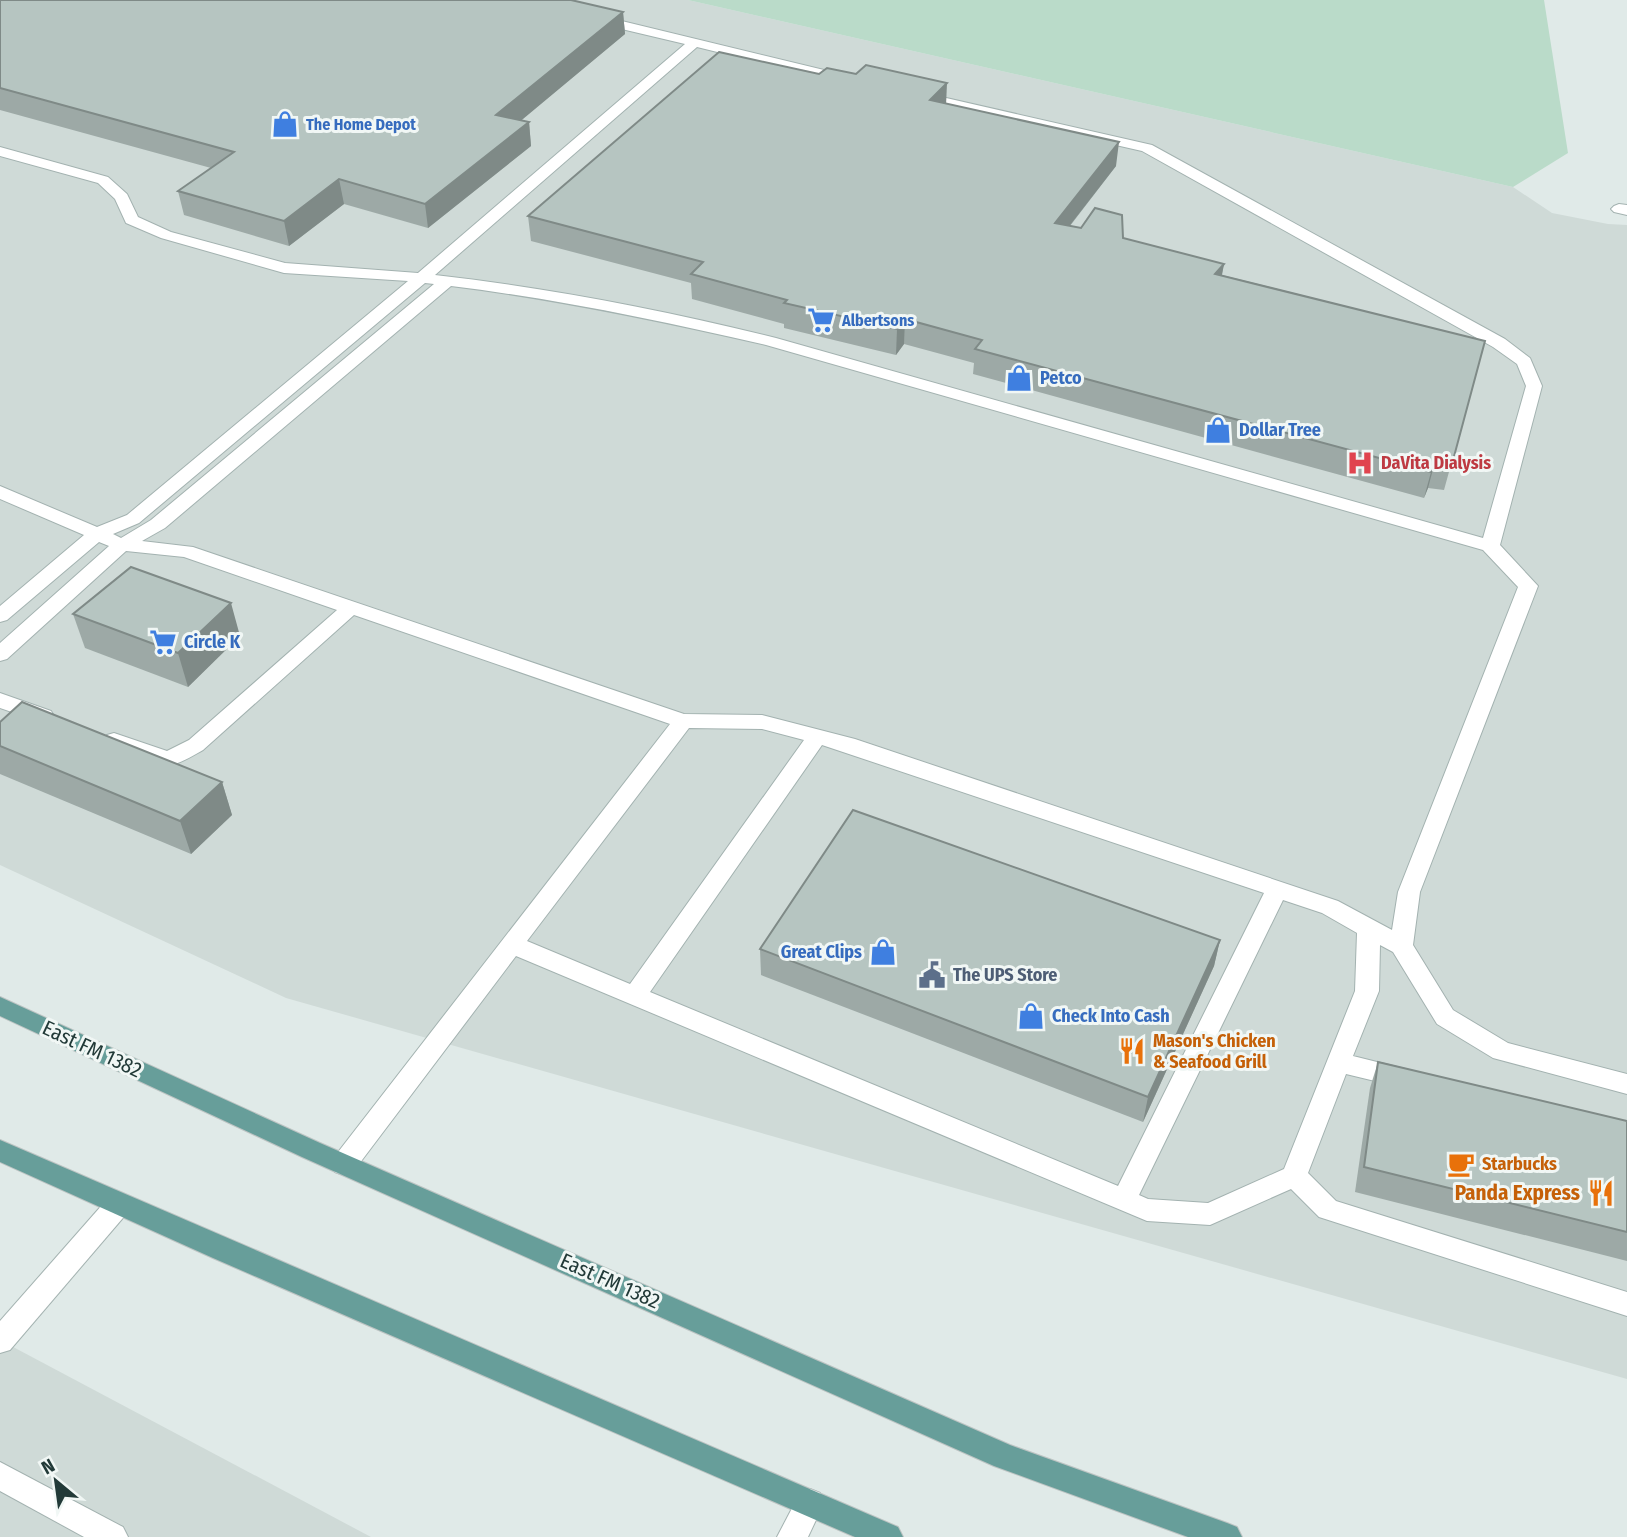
<svg xmlns="http://www.w3.org/2000/svg" width="1627" height="1537" font-family="'Fira Sans Condensed',sans-serif">
<style>
.built{fill:#cfdad7}
.green{fill:#badbc9}
.lines{fill:none;stroke-linecap:round;stroke-linejoin:round}
.service-casing{stroke:#a3b2b0;stroke-width:2}
.primary-casing{stroke:#bdc4c3;stroke-width:2}
.service{fill:#fff;fill-rule:evenodd}
.primary{fill:#679e9a;fill-rule:evenodd}
.wall{fill:#9da9a6}
.shaded-wall{fill:#7f8a87}
.building{fill:#b6c5c1;stroke:#7f8a87;stroke-width:2}
.labels{text-anchor:middle;stroke-width:6;stroke-linejoin:round;paint-order:stroke}
.far-shop-label{font-size:16px;font-weight:bold;fill:#366cbe;stroke:#f1f7f5;text-anchor:start}
.shop-label{font-size:18px;font-weight:bold;fill:#366cbe;stroke:#f1f7f5;text-anchor:start}
.health-label{font-size:18px;font-weight:bold;fill:#be3a42;stroke:#f1f7f5;text-anchor:start}
.service-label{font-size:18px;font-weight:bold;fill:#4e5e75;stroke:#f1f7f5;text-anchor:start}
.food-label{font-size:18px;font-weight:bold;fill:#c56008;stroke:#f1f7f5;text-anchor:start}
.near-street-label{font-size:21px;fill:#223a38;stroke:#f1f7f5}
.near-food-label{font-size:21px;font-weight:bold;fill:#c56008;stroke:#f1f7f5;text-anchor:end}
</style>
<rect width="100%" height="100%" fill="#e0eae8"/>
<g class="built">
<path d="M0,0H688L1513,187L1552,213L1608,224L1627,225V1379L286,998L0,865Z"/>
<path d="M0,1340L371,1537H0Z"/>
</g>
<path class="green" d="M688,0H1544L1568,153L1513,187Z"/>
<g class="lines">
<defs>
<g id="service">
<path d="M597,15L853,77L855,80L848,84L697,47L435,275C549,288 664,310 776,338L1483,538L1526,386L1517,364L1493,347L1142,151L915,99L913,96L920,92L1152,145L1505,339L1530,358L1542,386L1500,545L1538,586L1420,892L1413,945L1453,1010L1508,1043L1627,1074V1094L1493,1058L1437,1024L1393,952L1380,945L1379,991L1353,1056L1413,1071L1416,1078L1413,1085L1404,1088L1346,1074L1308,1173L1336,1201L1627,1292V1316L1319,1217L1291,1189L1210,1225L1147,1221L516,956L353,1172L344,1175L335,1172L331,1164L335,1156L670,724L354,615L203,750C190,757 175,768 161,764L107,745L104,740L107,735L114,733L167,751L189,740L337,610L184,557L126,551L7,659L0,661V643L109,546L99,542L7,620L0,622V606L84,535L0,499V486L97,527L127,515L408,281L284,273L161,238L126,223L115,199L98,183L0,156V147L108,177L127,194L138,217L171,232L285,263L418,273L685,44L592,22V16ZM425,283L434,284L151,520L121,538L113,534L139,523ZM451,286C557,299 662,321 766,345L1483,550L1518,587L1398,892L1392,930L1338,901L855,739L762,715L684,714L193,547L142,541L165,528ZM689,728L762,729L804,740L630,984L527,941ZM822,745L1264,893L1118,1186L650,992ZM1283,900L1322,913L1357,933L1355,991L1284,1169L1208,1203L1148,1199L1139,1195Z"/>
<path d="M1619,204L1627,205V215L1614,212L1611,209L1614,206Z"/>
<path d="M0,693L51,711L54,716L51,721L44,723L0,708Z"/>
<path d="M119,1193L128,1196L132,1204L128,1212L10,1350L0,1353V1321L110,1196Z"/>
<path d="M0,1462L123,1527L128,1537H84L0,1491Z"/>
<path d="M810,1489L820,1493L824,1503L808,1537H777L800,1493Z"/>
</g>
<g id="primary">
<path d="M0,997L320,1143L1010,1445L1227,1523L1237,1527L1242,1537H1188L994,1466L302,1157L0,1016Z"/>
<path d="M0,1140L898,1527L903,1537H855L213,1258L0,1162Z"/>
</g>
</defs>
<use href="#service" class="service-casing"/>
<use href="#primary" class="primary-casing"/>
<use href="#service" class="service"/>
<use href="#primary" class="primary"/>
</g>
<g class="wall">
<path d="M0,0L623,12L625,34L521,120L529,122L531,146L428,228L344,204L289,246L184,215L178,191L211,168L0,110Z"/>
<path d="M819,74H856L946,103L1116,166L1070,226L1224,264L1222,275L1485,341L1444,490L1428,488L1424,498L973,374L974,363L904,344L896,355L784,328V324L692,299L691,283L531,241L528,216Z"/>
<path d="M73,614L240,636L188,687L85,648Z"/>
<path d="M0,722L222,782L232,815L191,854L0,774Z"/>
<path d="M1220,940L1214,966L1143,1122L761,975L760,949Z"/>
<path d="M1378,1062L1627,1121V1261L1355,1192L1370,1088Z"/>
</g>
<g class="shaded-wall">
<path d="M623,12L625,34L499,139L496,115Z"/>
<path d="M947,83L946,106L930,100Z"/>
<path d="M529,122L531,146L428,228L425,204Z"/>
<path d="M1119,142L1116,166L1053,247L1055,223Z"/>
<path d="M339,179L344,204L289,246L284,221Z"/>
<path d="M1224,264L1219,289L1215,274Z"/>
<path d="M905,319L904,344L896,355L897,329Z"/>
<path d="M1435,462L1428,488L1424,498L1431,472Z"/>
<path d="M231,603L240,636L188,687L178,653Z"/>
<path d="M222,782L232,815L191,854L180,821Z"/>
<path d="M1220,940L1214,966L1143,1122L1148,1097Z"/>
</g>
<g class="building">
<path d="M0,0H571L623,12L496,115L529,122L425,204L339,179L284,221L178,191L234,152L0,88Z"/>
<path d="M719,52L819,74L827,68L856,74L866,65L947,83L930,100L1119,142L1055,223L1081,228L1095,208L1122,215L1123,238L1224,264L1215,274L1485,341L1452,464L1435,462L1431,472L975,349L982,340L905,319L897,329L784,303L787,300L691,274L703,262L528,216Z"/>
<path d="M131,567L231,603L178,653L73,614Z"/>
<path d="M22,702L222,782L180,821L0,746V722Z"/>
<path d="M853,810L1220,940L1148,1097L760,949Z"/>
<path d="M1378,1062L1627,1121V1232L1364,1167Z"/>
</g>
<defs>
<symbol id="shop-bare" viewBox="-9 -9 18 18"><path d="M-5-2.5h2.3a2.7 3.5 0 0 1 5.4 0H5L5.5 6h-11ZM-1.5-2.5h3a1.5 2.3 0 0 0-3 0Z" fill="#3f7fe0" stroke="#f1f7f5" stroke-width="2.5" paint-order="stroke"/></symbol>
<symbol id="supermarket-bare" viewBox="-9 -9 18 18"><path d="M-6-5.5h2.5l.6 2H6L4.5 2H-2.5L-4.4-4H-6ZM-1.5 3.2a1.3 1.3 0 1 0 .1 0ZM3 3.2a1.3 1.3 0 1 0 .1 0Z" fill="#3f7fe0" stroke="#f1f7f5" stroke-width="2.5" paint-order="stroke"/></symbol>
<symbol id="hospital-bare" viewBox="-9 -9 18 18"><path d="M-5-5h3v3.5h4V-5h3V5h-3V1.5h-4V5h-3Z" fill="#e0444e" stroke="#f1f7f5" stroke-width="2.5" paint-order="stroke"/></symbol>
<symbol id="civic-bare" viewBox="-9 -9 18 18"><path d="M-.6-6.5H3V-4.5H.6V-3L4-1V1h2V6H-6V1h2V-1L-.6-3ZM-1.2 2.5V6h2.4V2.5Z" fill="#5c6f8a" stroke="#f1f7f5" stroke-width="2.5" paint-order="stroke"/></symbol>
<symbol id="restaurant-bare" viewBox="-9 -9 18 18"><path d="M-5-6h1v4h1v-4h1v4h1v-4h1v5L-1.5 .5V6h-2V.5L-5-1ZM5-6V6H3V1.5H1.5Q1.5-4 5-6Z" fill="#e8710a" stroke="#f1f7f5" stroke-width="2.5" paint-order="stroke"/></symbol>
<symbol id="cafe-bare" viewBox="-9 -9 18 18"><path d="M-5.5-4.5H6V0H3Q3 3.5 0 3.5H-2.5Q-5.5 3.5-5.5 0ZM3-3.2v2h1.7v-2ZM-6 4.5H4V6H-6Z" fill="#e8710a" stroke="#f1f7f5" stroke-width="2.5" paint-order="stroke"/></symbol>
</defs>
<g fill-rule="evenodd">
<use href="#shop-bare" x="266" y="105" width="38" height="38"/>
<use href="#supermarket-bare" x="802" y="301" width="38" height="38"/>
<use href="#shop-bare" x="1000" y="359" width="38" height="38"/>
<use href="#shop-bare" x="1199" y="411" width="38" height="38"/>
<use href="#hospital-bare" x="1341" y="444" width="38" height="38"/>
<use href="#supermarket-bare" x="144" y="623" width="38" height="38"/>
<use href="#shop-bare" x="864" y="933" width="38" height="38"/>
<use href="#civic-bare" x="913" y="956" width="38" height="38"/>
<use href="#shop-bare" x="1012" y="997" width="38" height="38"/>
<use href="#restaurant-bare" x="1113" y="1032" width="38" height="38"/>
<use href="#cafe-bare" x="1442" y="1145" width="38" height="38"/>
<use href="#restaurant-bare" x="1582" y="1174" width="38" height="38"/>
</g>
<g class="labels">
<g class="far-shop-label">
<text x="306" y="130">The Home Depot</text>
<text x="842" y="326">Albertsons</text>
</g>
<g class="shop-label">
<text x="1040" y="384">Petco</text>
<text x="1239" y="436">Dollar Tree</text>
<text x="184" y="648">Circle K</text>
<text x="862" y="958" text-anchor="end">Great Clips</text>
<text x="1052" y="1022">Check Into Cash</text>
</g>
<g class="health-label">
<text x="1381" y="469">DaVita Dialysis</text>
</g>
<g class="service-label">
<text x="953" y="981">The UPS Store</text>
</g>
<g class="food-label">
<text x="1153" y="1047">Mason's Chicken<tspan x="1153" dy="21">&amp; Seafood Grill</tspan></text>
<text x="1482" y="1170">Starbucks</text>
</g>
<g class="near-street-label">
<text transform="translate(92 1049) rotate(25)" y="7">East FM 1382</text>
<text transform="translate(610 1281) rotate(24)" y="7">East FM 1382</text>
</g>
<g class="near-food-label">
<text x="1580" y="1200">Panda Express</text>
</g>
</g>
<g transform="translate(56 1481) rotate(331)" stroke="#f1f7f5" stroke-width="5" paint-order="stroke">
<path d="M0-5L12 26L0 18L-12 26Z" fill="#223a38"/>
<text y="-10" font-size="19" font-weight="bold" text-anchor="middle" fill="#223a38">N</text>
</g>
</svg>
